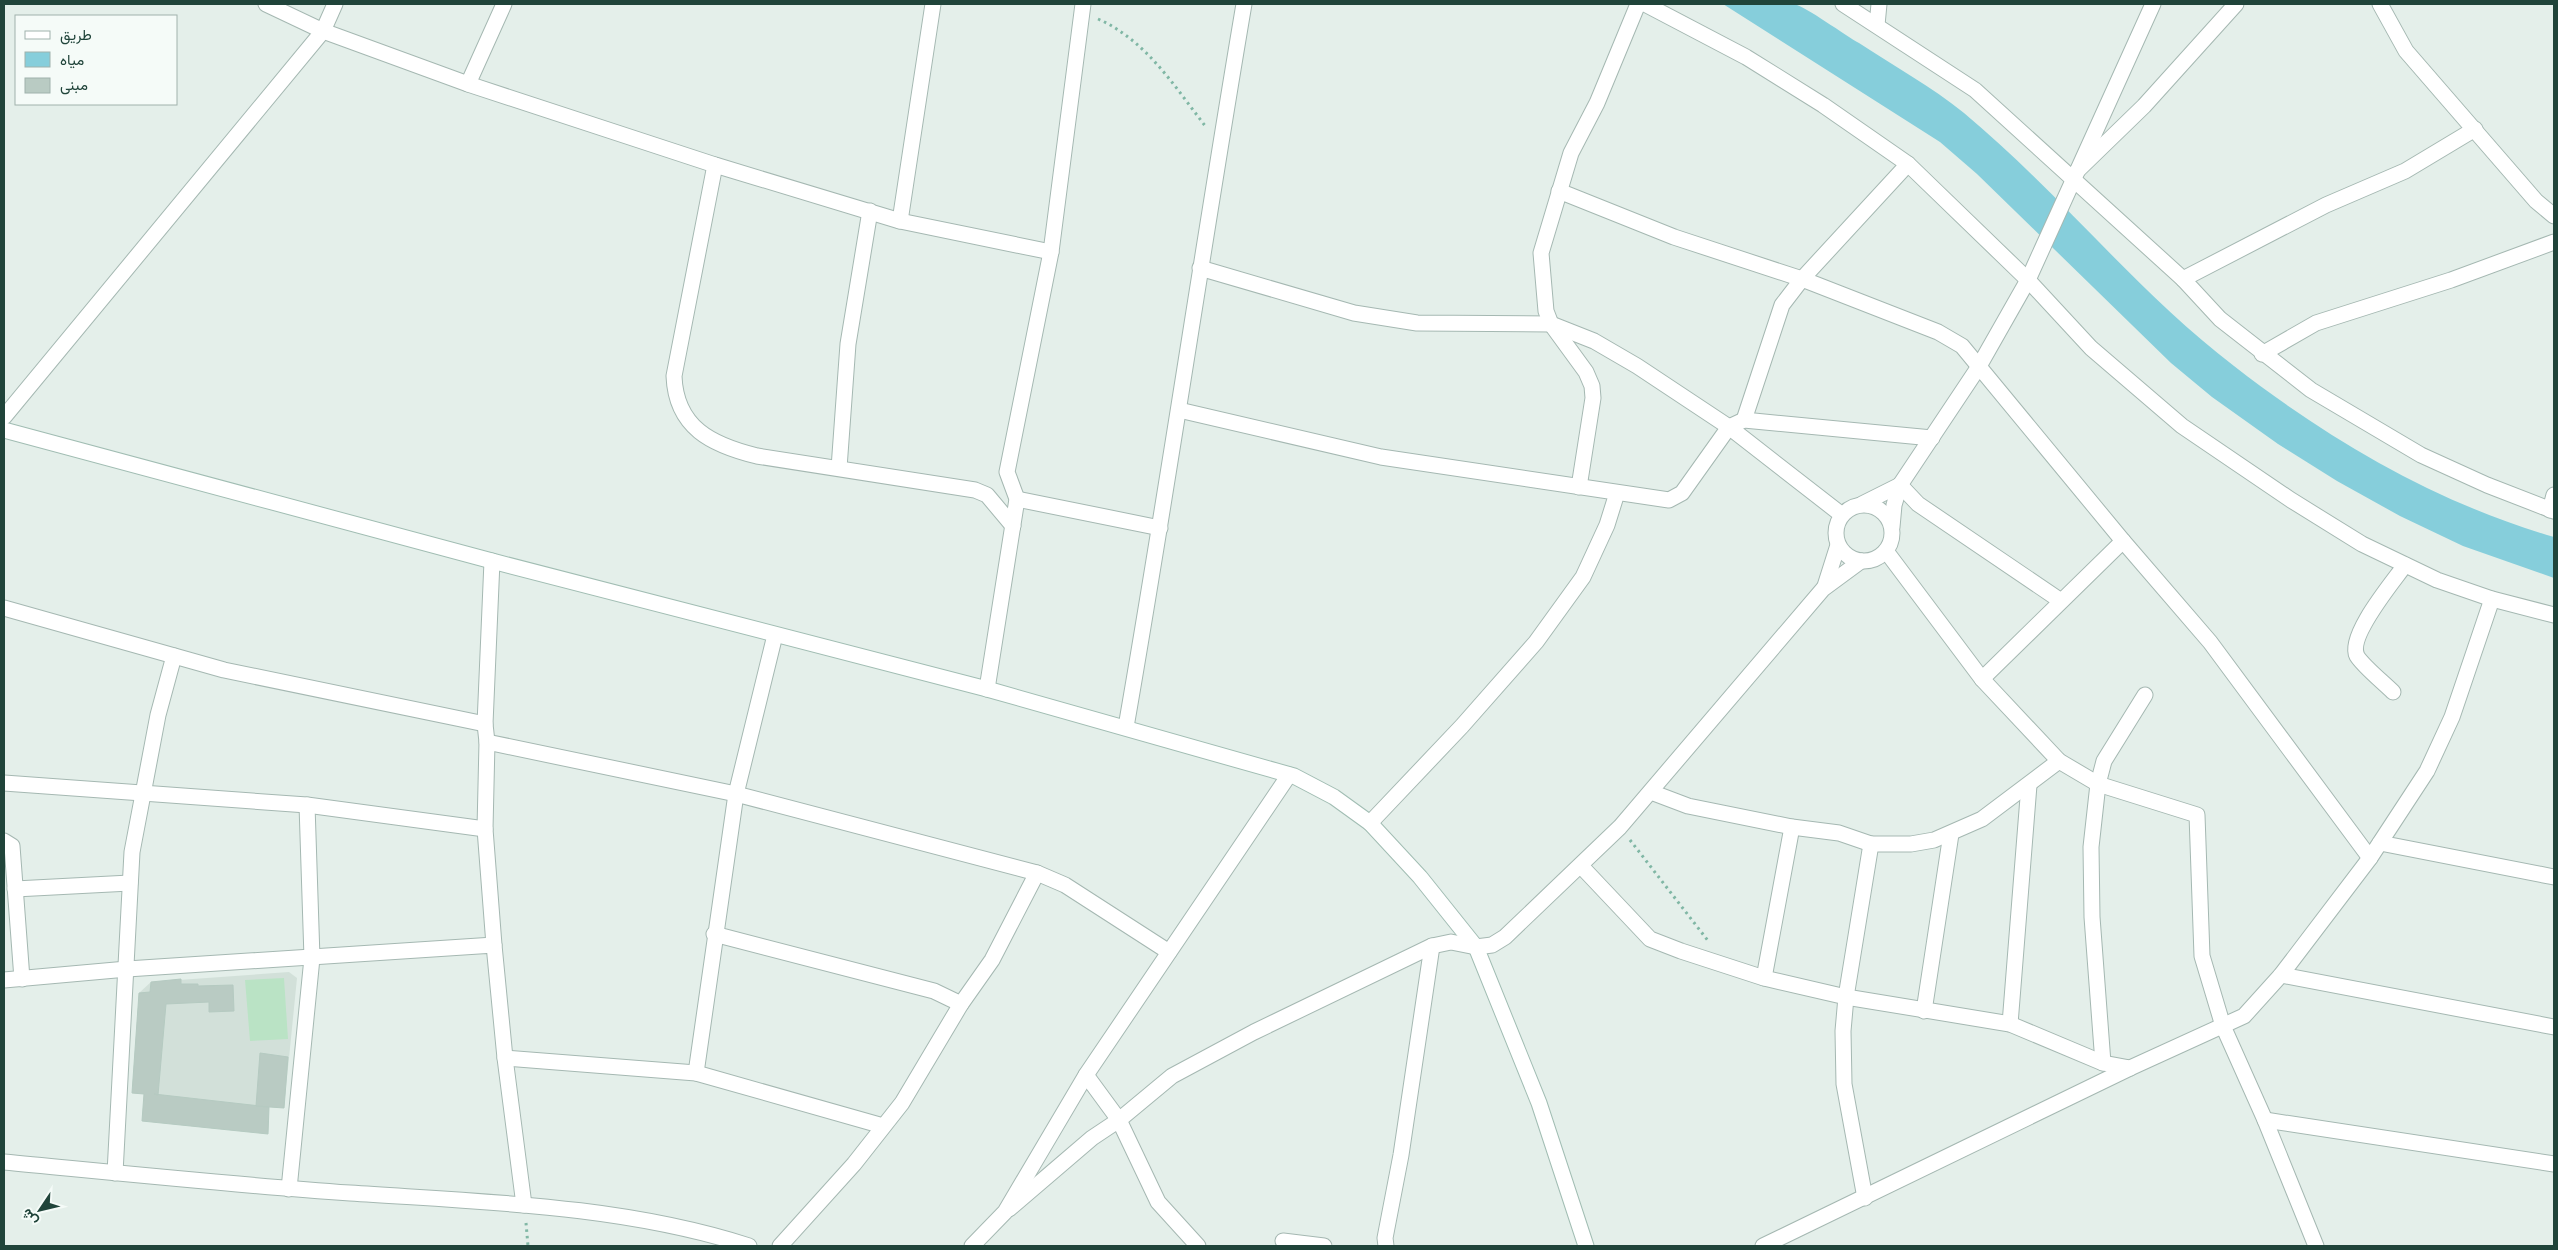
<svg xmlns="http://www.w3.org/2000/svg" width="2558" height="1250" font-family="Ubuntu,Vazirmatn,sans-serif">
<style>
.built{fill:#d2e0d9}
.green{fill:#bae3c5}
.water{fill:#86cedb}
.building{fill:#b9cbc3;stroke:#b5cac1}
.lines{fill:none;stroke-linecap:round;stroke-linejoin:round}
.minor-casing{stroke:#a5b8b2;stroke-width:17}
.tertiary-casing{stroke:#a5b8b2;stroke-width:17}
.secondary-casing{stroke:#a1bdb3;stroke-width:17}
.path{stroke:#80b7a5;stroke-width:3;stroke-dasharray:2.5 4;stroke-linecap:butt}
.minor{stroke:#fff;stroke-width:15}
.tertiary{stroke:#fff;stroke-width:15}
.secondary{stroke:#fff;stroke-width:15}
</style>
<rect width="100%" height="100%" fill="#e4efea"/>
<path class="built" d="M289,972L297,978L284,1108L269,1107L268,1134L142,1121L144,1094L132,1093L139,993L151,982Z"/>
<path class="green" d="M284,978L288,1039L250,1041L245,980Z"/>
<path class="water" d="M1723,4C1743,4 1776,0 1794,4C1805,6 1846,36 1859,43C1894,66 1932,87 1964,113C2059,192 2136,291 2234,366C2329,440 2439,504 2554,537V578L2463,546L2400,516L2337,481L2278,444L2212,397L2171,363L1977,174L1940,142Z"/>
<g class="building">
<path d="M181,979V984H198V986L233,985L234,1011L209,1012V1002L166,1004L158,1095L154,1094L269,1107L268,1134L142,1121L144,1094L132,1093L139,993L150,992L151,982Z"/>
<path d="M260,1053L288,1057L284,1108L256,1106Z"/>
</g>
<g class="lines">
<defs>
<g id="minor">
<path d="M266,4L323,31L468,84L715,165L900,221L1051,252"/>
<path d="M1645,4L1746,57L1823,105L1908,164L2028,280L2091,348L2182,426L2291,500L2362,544L2437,580L2492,599L2554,615"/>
<path d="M1843,4L1975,90L2183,279L2220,319L2311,390L2421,455L2487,485L2554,511"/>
<path d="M2380,4L2406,51L2536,201L2554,216"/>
<path d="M1877,25L1879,4"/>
<path d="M468,84L504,4"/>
<path d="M715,165L674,376C676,428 712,445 757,456L975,490L987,495L1013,526"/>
<path d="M2078,170L2144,106L2236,4"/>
<path d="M1559,191L1674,237L1802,279L1938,332L1962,346L2123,541L2210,642L2370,858"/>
<path d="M900,221L933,4"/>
<path d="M1200,268L1354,313L1417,323L1551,324L1594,341L1637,366L1729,427L1842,515"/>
<path d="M2183,279L2326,205L2405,171L2475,129"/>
<path d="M2262,354L2316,323L2451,280L2554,242"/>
<path d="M1179,410L1381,457L1669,500L1682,493L1729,427L1744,420L1932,438"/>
<path d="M4,417L323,31L335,4"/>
<path d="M1744,420L1782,305L1802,279L1908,164"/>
<path d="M839,468L848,344L870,211"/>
<path d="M1900,485L1918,504L2061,601"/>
<path d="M1579,487L1593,398L1592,386L1586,372L1551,324L1546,311L1541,253L1571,153L1597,103L1638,4"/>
<path d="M1017,499L1160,528"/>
<path d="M2550,510L2554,495"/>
<path d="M1886,551L1982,679L2059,761L2098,784L2197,815L2202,956L2223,1026L2265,1120L2316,1246"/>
<path d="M492,561L485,724L487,742L485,829L494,945"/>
<path d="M4,608L224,670L485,724"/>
<path d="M1982,679L2123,541"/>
<path d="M987,689L1017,499L1007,472L1051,252L1083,4"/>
<path d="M2393,692C2384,683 2363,666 2357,656C2347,636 2393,582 2405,565"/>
<path d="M1126,727C1168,486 1203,245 1244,4"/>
<path d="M487,742L736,794L1037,873L1065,885L1169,952"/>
<path d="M4,783L307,805L485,829"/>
<path d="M1651,792L1688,806L1792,827L1839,833L1871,844H1911L1934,840L1982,819L2059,761"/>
<path d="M1370,823L1462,726L1536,642L1583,577L1607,525L1617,493"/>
<path d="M4,841L12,846L22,979"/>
<path d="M2380,843L2554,877"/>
<path d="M1581,866L1650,939L1681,951L1764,978L1846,997L2010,1024L2103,1063L2130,1068"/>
<path d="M15,889L130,883"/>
<path d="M714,934L934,991L961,1004"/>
<path d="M2281,975L2554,1027"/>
<path d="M1764,978L1792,827"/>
<path d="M4,980L127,969L494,945L505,1058L524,1205"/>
<path d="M1924,1011L1951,834"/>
<path d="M2010,1024L2029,785"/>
<path d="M505,1058L696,1073L883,1126"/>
<path d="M2103,1063L2092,917L2091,847L2098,784L2104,761L2145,695"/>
<path d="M696,1073L736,794L775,635"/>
<path d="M1086,1075L1119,1120L1158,1202L1198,1246"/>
<path d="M2265,1120L2554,1164"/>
<path d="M4,1162C119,1173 234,1185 350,1193C482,1202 622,1205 749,1246"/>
<path d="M115,1173L132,852L158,715L174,656"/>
<path d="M289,1189L312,958L307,805"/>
<path d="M1865,1198L1844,1084L1843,1031L1846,997L1871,844"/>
<path d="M1009,1209L1092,1138L1119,1120L1172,1076L1254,1032L1432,946L1451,942L1476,947"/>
<path d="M1283,1241L1324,1246"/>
<path d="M780,1246L854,1164L902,1103L961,1004L992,960L1037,873"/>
<path d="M1386,1246L1385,1238L1401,1155L1432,946"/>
<path d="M1763,1246L2130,1068L2244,1016L2281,975L2370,858L2427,771L2452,717L2492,599"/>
</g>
<g id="tertiary">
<path d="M1862,504L1900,485"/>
<circle cx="1864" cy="533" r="28"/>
<path d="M1892,527L1894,505L1900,485L1978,368L2028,280L2153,4"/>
<path d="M1825,586L1838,545"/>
<path d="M1476,947L1492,945L1505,937L1620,827L1823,589L1861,561"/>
<path d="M972,1246L1005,1212L1086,1075L1289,775"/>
</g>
<path id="secondary" d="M4,430L492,561L987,689L1294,776L1334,797L1370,823L1420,877L1476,947L1539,1103L1586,1246"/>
</defs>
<use href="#minor" class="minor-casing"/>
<use href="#tertiary" class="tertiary-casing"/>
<use href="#secondary" class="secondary-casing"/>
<g class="path">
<path d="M1098,19C1146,40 1175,87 1206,127"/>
<path d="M1630,840L1709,942"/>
<path d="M526,1223L528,1246"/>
</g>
<use href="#minor" class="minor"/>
<use href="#tertiary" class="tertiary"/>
<use href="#secondary" class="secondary"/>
</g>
<rect width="2558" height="1250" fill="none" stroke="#20443a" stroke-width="10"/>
<rect x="15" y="15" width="162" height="90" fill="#f5fbf8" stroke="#a0b2ac"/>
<rect x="25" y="31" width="25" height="8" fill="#ffffff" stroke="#a0b2ac"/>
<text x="60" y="40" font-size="15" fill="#20443a">طريق</text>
<rect x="25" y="52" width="25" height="15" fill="#86cedb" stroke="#a0b2ac"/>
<text x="60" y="65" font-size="15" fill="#20443a">مياه</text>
<rect x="25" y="78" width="25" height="15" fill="#b9cbc3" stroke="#a0b2ac"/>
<text x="60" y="90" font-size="15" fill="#20443a">مبنى</text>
<g transform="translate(40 1210) rotate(235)" stroke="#f5fbf8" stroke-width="4" paint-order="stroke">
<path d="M0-4L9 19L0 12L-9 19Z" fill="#20443a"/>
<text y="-8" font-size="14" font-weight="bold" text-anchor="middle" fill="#20443a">ش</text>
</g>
</svg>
